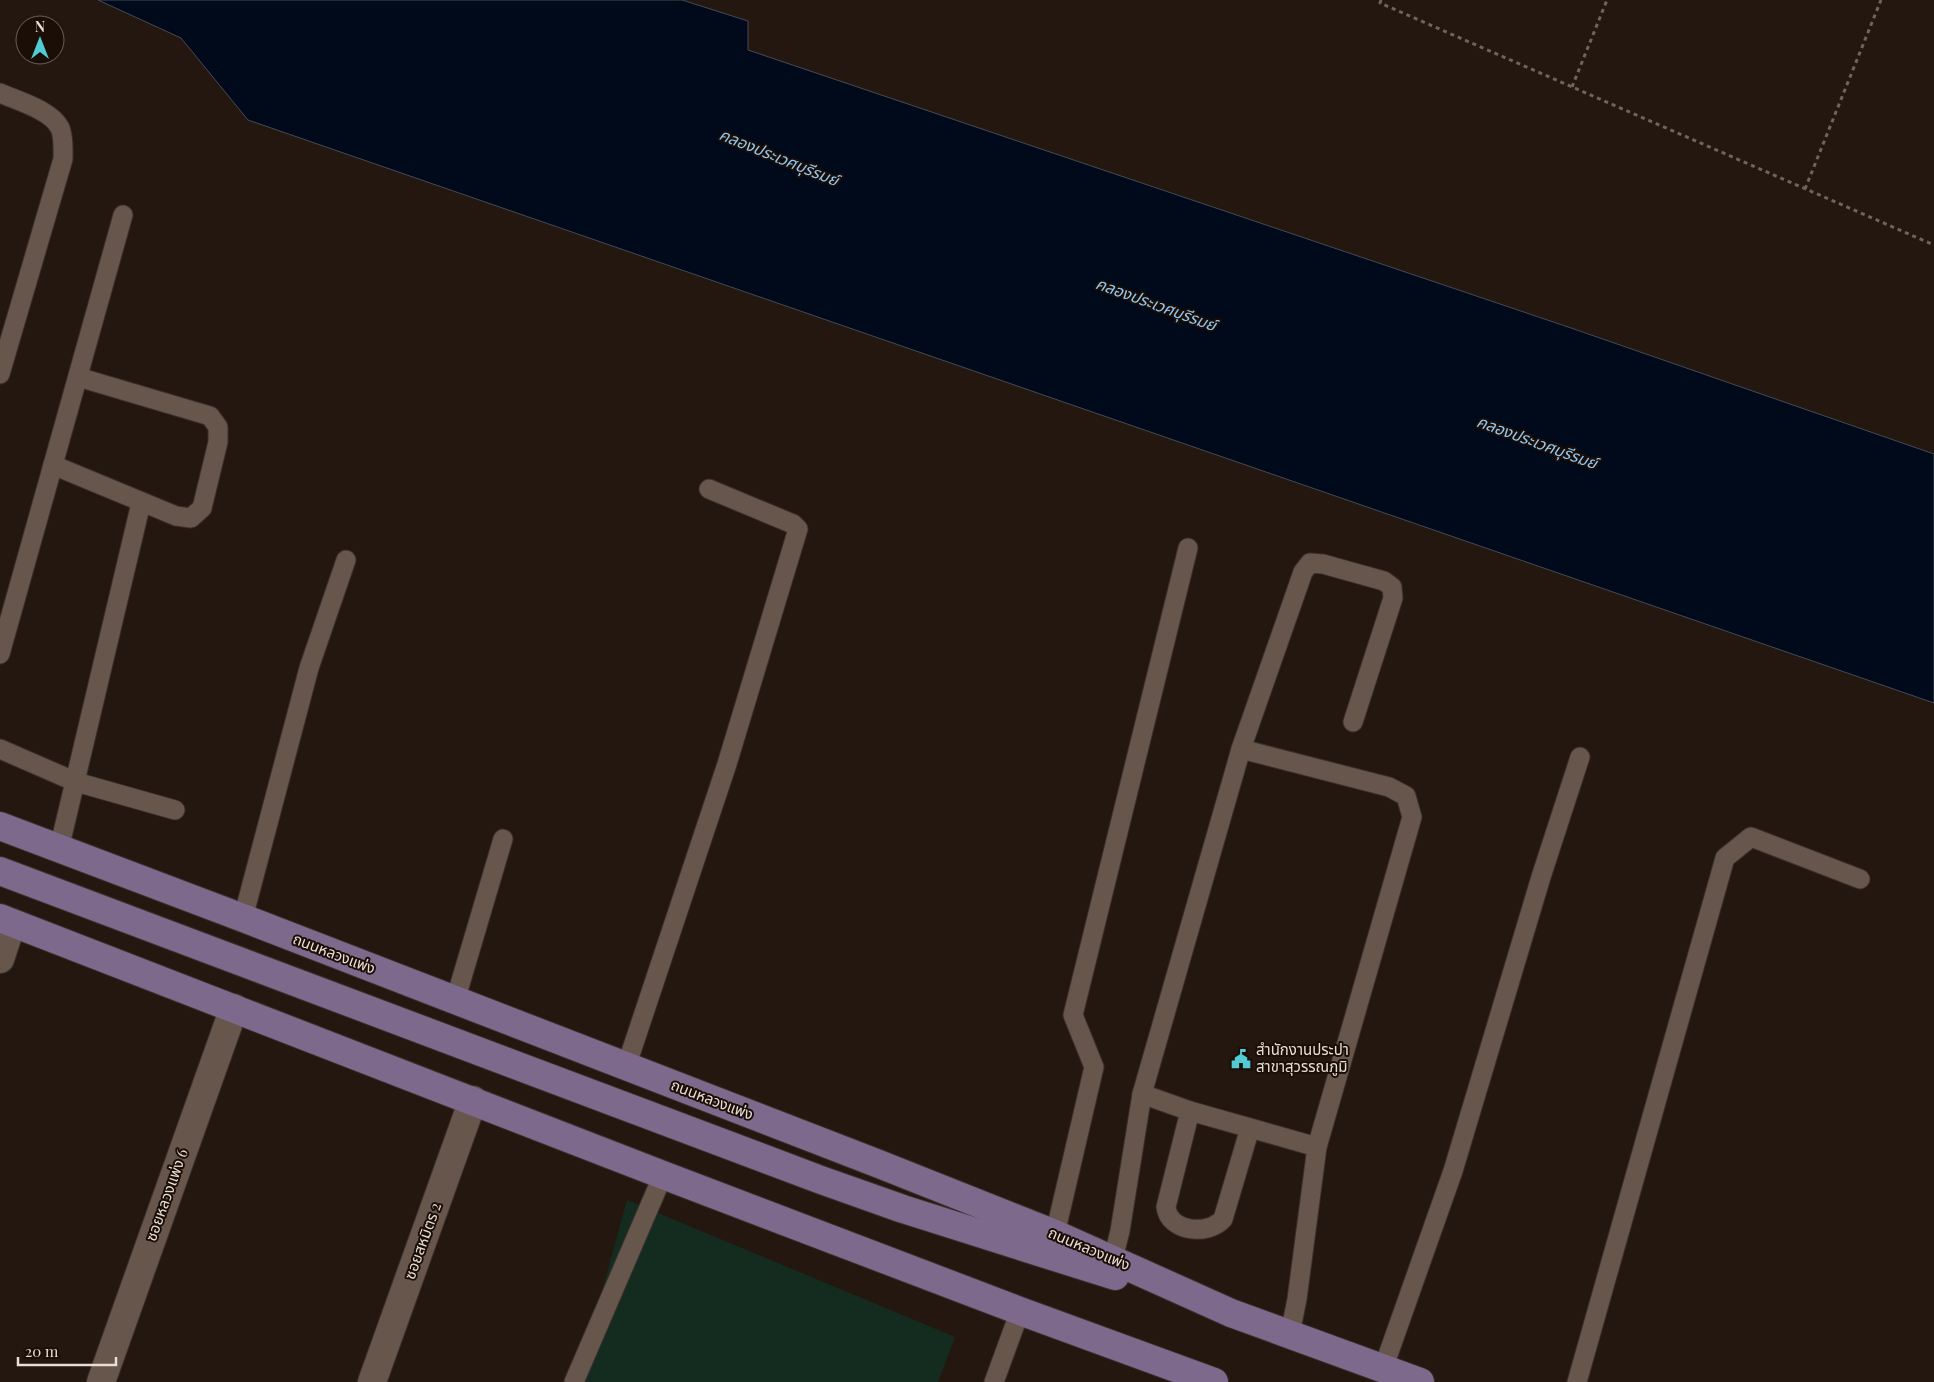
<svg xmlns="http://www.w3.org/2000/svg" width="1934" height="1382" font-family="'Playfair Display','Noto Sans Thai',serif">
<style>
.green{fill:#142b1f}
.water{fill:#000a1b;stroke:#454a54}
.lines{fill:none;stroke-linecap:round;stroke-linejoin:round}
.lane-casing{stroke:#39302c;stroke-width:21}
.street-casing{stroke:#39302c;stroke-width:30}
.primary-casing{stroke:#39302c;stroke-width:30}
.path{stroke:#70645d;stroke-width:3;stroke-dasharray:4 4;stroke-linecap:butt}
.lane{stroke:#66564c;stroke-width:19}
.street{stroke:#66564c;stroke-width:28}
.primary{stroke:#7d698c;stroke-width:28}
.labels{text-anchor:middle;stroke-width:4;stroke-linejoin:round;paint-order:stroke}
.street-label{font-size:15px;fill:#e7ded8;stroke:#1b0e06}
.poi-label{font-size:15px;fill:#e7ded8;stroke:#1b0e06;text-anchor:start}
.water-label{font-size:16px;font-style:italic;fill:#8fc9f8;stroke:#1b0e06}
</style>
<rect width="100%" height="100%" fill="#24170f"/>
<path class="green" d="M627,1200L955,1337L938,1382H577Z"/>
<path class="water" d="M98,0H682L748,21V50L1571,328L1934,454V703L248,120L181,38Z"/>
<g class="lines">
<defs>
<g id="lane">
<path d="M0,93C18,101 51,110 60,128C64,137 63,150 63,159L0,374"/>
<path d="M53,465L176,516L191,518L202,508L218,442V427L210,416L78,377"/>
<path d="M0,654L123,215"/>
<path d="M0,749L76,782L175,810"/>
<path d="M1241,749L1389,787L1406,796L1412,817L1317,1147L1297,1299L1290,1334"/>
<path d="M59,849L141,503"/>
<path d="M243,918L309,668L346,560"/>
<path d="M455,1001L503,839"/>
<path d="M626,1067L727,764L798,529L793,524L709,489"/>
<path d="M1142,1094L1190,1111L1166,1207C1169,1232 1208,1236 1223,1219L1250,1128"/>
<path d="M1190,1111L1317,1147"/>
<path d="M1055,1234L1094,1067L1073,1015L1188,548"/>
<path d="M1113,1259L1120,1231L1142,1094L1241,749L1303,572L1310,563L1323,564L1384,581L1392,587L1393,598L1353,722"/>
<path d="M1383,1369L1453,1171L1541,877L1580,757"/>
<path d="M574,1382L663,1175"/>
<path d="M994,1382L1020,1311"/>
<path d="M1577,1382L1725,858L1751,837L1860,879"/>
</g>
<g id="street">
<path d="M0,959L12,923"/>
<path d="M101,1382L234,1008"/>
<path d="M372,1382L473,1100"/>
</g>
<g id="primary">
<path d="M0,826L243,918L879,1164L1055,1234L1231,1313L1420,1382"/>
<path d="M0,871L821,1180L903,1209L1115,1276"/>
<path d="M0,918L663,1175L1020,1311L1214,1382"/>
</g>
</defs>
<use href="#lane" class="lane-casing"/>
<use href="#street" class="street-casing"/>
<use href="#primary" class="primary-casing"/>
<g class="path">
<path d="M1381,0L1380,3L1934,245"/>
<path d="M1572,87L1607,0"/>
<path d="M1805,189L1881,0"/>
</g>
<use href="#lane" class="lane"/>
<use href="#street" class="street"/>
<use href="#primary" class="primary"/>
</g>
<defs>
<symbol id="civic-bare" viewBox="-9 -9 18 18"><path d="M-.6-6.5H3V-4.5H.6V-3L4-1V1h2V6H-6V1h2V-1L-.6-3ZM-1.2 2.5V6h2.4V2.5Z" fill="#51ccd4" stroke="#1b0e06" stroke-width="2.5" paint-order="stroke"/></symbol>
</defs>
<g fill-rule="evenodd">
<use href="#civic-bare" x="1227" y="1045" width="28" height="28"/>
</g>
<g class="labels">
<g class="street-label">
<text transform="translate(334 954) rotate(21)" y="5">ถนนหลวงแพ่ง</text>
<text transform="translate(712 1100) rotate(21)" y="5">ถนนหลวงแพ่ง</text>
<text transform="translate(167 1195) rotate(-70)" y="5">ซอยหลวงแพ่ง 6</text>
<text transform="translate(423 1241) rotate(-70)" y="5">ซอยสหมิตร 2</text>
<text transform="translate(1089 1249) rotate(23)" y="5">ถนนหลวงแพ่ง</text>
</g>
<g class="poi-label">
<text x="1256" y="1055">สำนักงานประปา<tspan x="1256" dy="17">สาขาสุวรรณภูมิ</tspan></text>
</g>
<g class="water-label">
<text transform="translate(779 157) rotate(22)" y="6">คลองประเวศบุรีรมย์</text>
<text transform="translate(1156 304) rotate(20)" y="6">คลองประเวศบุรีรมย์</text>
<text transform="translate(1537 442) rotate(20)" y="6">คลองประเวศบุรีรมย์</text>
</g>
</g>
<g transform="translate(40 40)"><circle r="24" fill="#1b0e06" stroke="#6d615a"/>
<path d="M0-4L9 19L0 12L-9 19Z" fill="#51ccd4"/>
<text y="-8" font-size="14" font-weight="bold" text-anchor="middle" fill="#e7ded8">N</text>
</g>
<path d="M18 1357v8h98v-8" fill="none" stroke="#e7ded8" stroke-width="2.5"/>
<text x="25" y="1357" font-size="15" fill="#e7ded8" stroke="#1b0e06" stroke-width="4" paint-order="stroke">20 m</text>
</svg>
